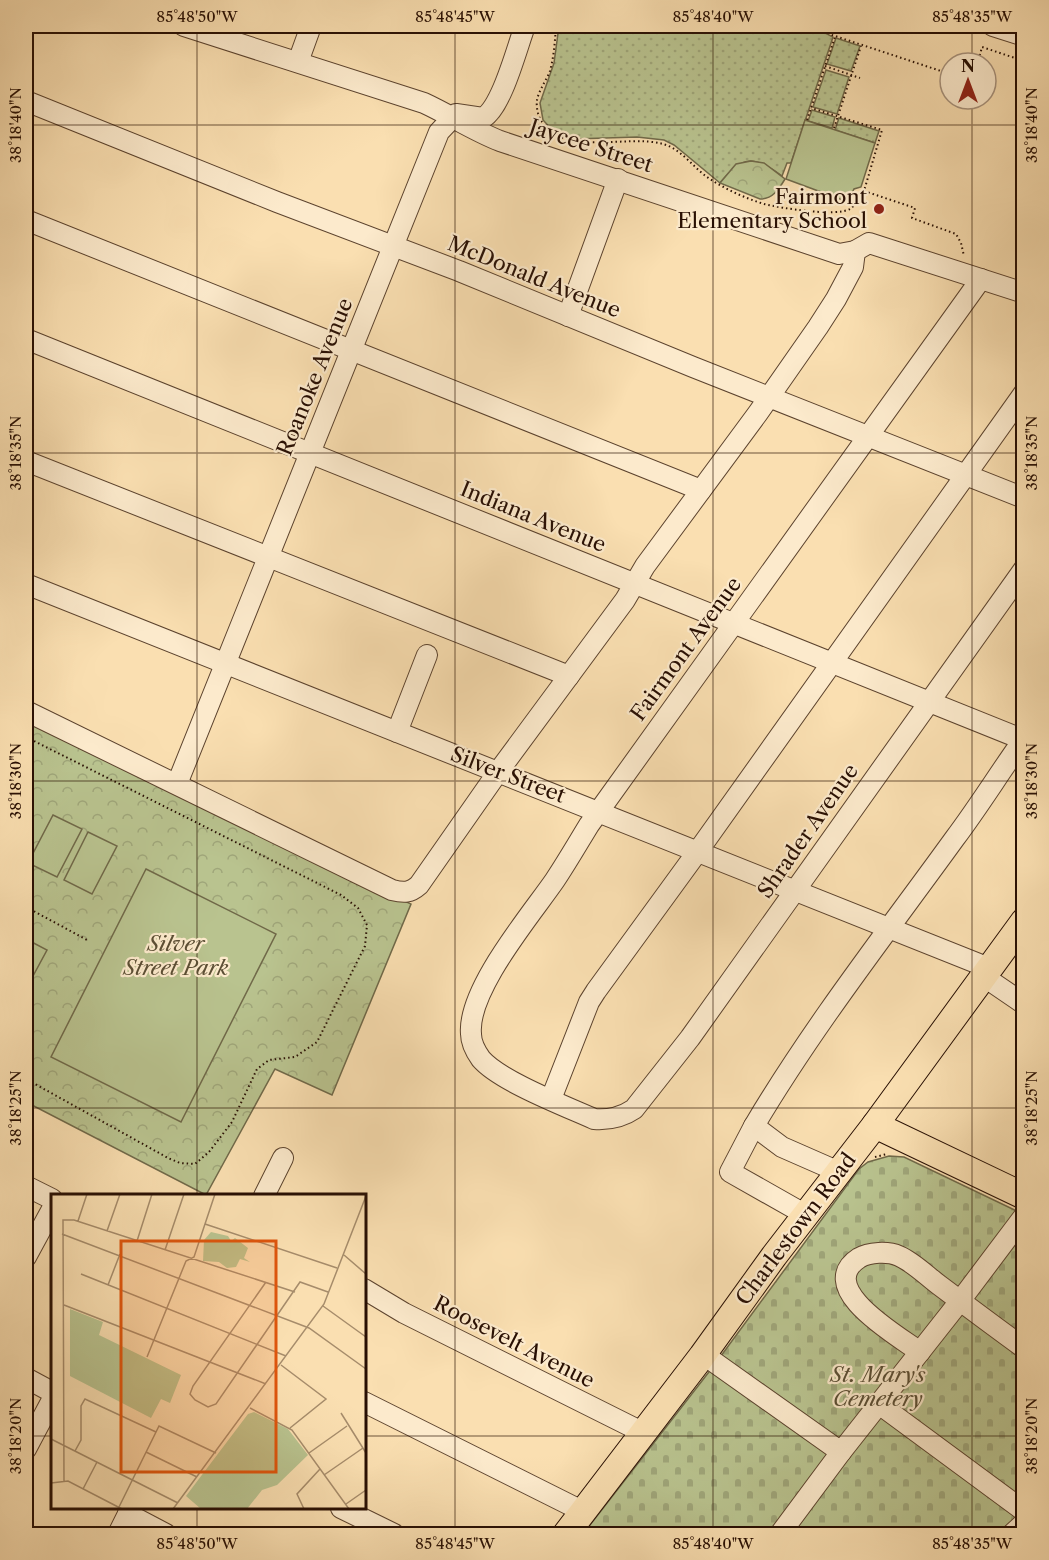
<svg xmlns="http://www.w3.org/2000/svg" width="1049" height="1560" font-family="'Libre Caslon Text',serif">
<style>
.grass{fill:url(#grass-dots);stroke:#706949;stroke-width:1.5}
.cemetery{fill:url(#cemetery-stones);stroke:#706949;stroke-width:1.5}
.park{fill:url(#park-crowns);stroke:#706949;stroke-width:1.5}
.garden{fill:#b9c38f;stroke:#706949;stroke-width:1.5}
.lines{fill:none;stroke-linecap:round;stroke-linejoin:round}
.minor-casing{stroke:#5c432e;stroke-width:22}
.major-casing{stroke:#280f03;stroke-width:28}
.path{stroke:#280f03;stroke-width:2;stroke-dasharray:1.5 3;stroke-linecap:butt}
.minor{stroke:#fceacc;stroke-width:20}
.major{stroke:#fadfb1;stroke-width:26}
.ticks{fill:none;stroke:#280f03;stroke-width:1.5;stroke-opacity:0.45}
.poi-dot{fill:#8f2418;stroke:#fceacc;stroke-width:2}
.labels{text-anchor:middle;stroke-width:4.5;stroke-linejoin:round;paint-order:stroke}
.street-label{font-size:21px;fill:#280f03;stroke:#fceacc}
.poi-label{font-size:21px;fill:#280f03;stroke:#fceacc;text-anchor:end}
.park-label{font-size:21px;font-style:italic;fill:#5b4e34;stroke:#fceacc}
.inset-road{fill:none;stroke:#a68c6b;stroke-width:1.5}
.view{fill:#de550c;fill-opacity:0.15;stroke:#de550c;stroke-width:3}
.inset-edge{fill:none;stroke:#280f03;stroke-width:3}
.neatline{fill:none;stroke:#280f03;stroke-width:2}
.ticks-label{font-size:15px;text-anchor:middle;fill:#280f03}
</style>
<defs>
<pattern id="grass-dots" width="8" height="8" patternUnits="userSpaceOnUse" patternTransform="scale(1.5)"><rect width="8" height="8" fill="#b9c38f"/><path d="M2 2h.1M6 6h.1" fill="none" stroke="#9fa67a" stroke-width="1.8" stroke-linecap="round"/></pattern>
<pattern id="cemetery-stones" width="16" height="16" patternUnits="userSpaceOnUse" patternTransform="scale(1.5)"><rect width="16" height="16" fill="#b9c38f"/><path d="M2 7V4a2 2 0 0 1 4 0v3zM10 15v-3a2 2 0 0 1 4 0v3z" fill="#9fa67a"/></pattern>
<pattern id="park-crowns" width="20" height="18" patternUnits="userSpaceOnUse" patternTransform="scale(1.5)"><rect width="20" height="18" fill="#b9c38f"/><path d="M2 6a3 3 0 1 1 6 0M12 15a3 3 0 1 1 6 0" fill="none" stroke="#9fa67a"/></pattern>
</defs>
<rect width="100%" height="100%" fill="#fadfb1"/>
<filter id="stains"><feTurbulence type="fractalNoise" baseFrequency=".00333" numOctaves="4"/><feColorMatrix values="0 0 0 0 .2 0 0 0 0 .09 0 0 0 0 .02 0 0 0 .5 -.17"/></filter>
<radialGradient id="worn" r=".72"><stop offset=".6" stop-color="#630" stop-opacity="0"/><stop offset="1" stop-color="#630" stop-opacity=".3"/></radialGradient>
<g class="grass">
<path d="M559,26H812L833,37L791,163H787L782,176C754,155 742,155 720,183L674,145L664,140L637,137L573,139L555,133L543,120L540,103L554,63Z"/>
<path d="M836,38L860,46L851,71L827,64Z"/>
<path d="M826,70L849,77L837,114L813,107Z"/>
<path d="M812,110L835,117L832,128L808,121Z"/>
<path d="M839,118L879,131L875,143L835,130Z"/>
</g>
<path class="cemetery" d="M889,1156L904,1157L1023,1214V1534H583L712,1368L859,1169L868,1162Z"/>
<g class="park">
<path d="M751,161L764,163L785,179C779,189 773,199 760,199L720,183L736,164Z"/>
<path d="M26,716L411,904L332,1095L275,1069L206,1195L26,1102Z"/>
</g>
<g class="garden">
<path d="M805,120L875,143L861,187L854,189L848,202L786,179Z"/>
<path d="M53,815L82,829L57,877L28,863Z"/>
<path d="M88,832L117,846L92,894L64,880Z"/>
<path d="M146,869L276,934L181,1122L51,1057Z"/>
<path d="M26,939L47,950L26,989Z"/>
</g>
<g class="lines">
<defs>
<g id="minor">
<path d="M184,26L424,103C450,115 474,131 500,141L839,254L855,251L869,243L1024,293"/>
<path d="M993,26L1024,36"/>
<path d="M298,62L311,26"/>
<path d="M26,101L277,202L459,271L693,367L1024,498"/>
<path d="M26,220L701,490"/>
<path d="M981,279L589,825C578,843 567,862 555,880C531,915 467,990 471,1034C471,1043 476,1052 481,1059C500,1081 565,1106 594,1119C609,1120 621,1118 634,1109L690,1038L1024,569"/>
<path d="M568,316L618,179"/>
<path d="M26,339L1024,740"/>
<path d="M26,461L569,676"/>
<path d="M26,584L989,968"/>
<path d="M26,711L392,890C404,893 410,893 419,885L498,772L625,600L645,566L758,413L818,327L836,299L853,267L855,251"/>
<path d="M397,732L427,655"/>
<path d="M177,784L439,132L456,114L483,118C502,107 517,47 525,26"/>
<path d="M983,976L1024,1004"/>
<path d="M551,1099L589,1002L596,991L698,851L1024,393"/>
<path d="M754,1126L730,1172L806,1215"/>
<path d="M839,1172L782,1147L754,1126C814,1025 887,932 955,838C979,806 1000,772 1023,740"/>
<path d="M26,1186L52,1199"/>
<path d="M264,1196L283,1158"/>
<path d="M26,1257L52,1209"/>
<path d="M364,1289L404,1313L644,1433"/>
<path d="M920,1352C900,1337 813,1288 859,1258C869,1252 888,1251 899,1256C913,1262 927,1276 939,1285C967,1306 995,1327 1024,1348"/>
<path d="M704,1353L714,1362L841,1452L960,1301L1024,1216"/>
<path d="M26,1378L52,1392"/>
<path d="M364,1402L584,1512"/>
<path d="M879,1404L1024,1511"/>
<path d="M26,1449L52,1400"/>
<path d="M341,1508L394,1534"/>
<path d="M128,1514L166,1534"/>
<path d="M118,1534L131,1508"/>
<path d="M780,1534L841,1452"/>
<path d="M1012,1534L1024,1523"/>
</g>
<g id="major">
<path d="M875,1125L1024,1196"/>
<path d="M566,1534L702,1356L774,1256L875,1125L1024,921"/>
</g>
</defs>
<use href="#minor" class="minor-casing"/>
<use href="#major" class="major-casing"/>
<g class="path">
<path d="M556,26C555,41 554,56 550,71C546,81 539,90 537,100C536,107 538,117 542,122C565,157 627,134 663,144C682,149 694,169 710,179C727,190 745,198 764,204C781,208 835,217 850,209C856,205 859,196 864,191L882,130L811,108"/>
<path d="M816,26L832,35L950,74"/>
<path d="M975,63L979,58L982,47L1024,61"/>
<path d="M825,66L860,78"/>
<path d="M807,120L835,37"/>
<path d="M834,128L861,46"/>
<path d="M864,191L915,208L912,218L956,234L961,243L964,256"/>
<path d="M26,737L341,895L358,908L367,925L365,946L317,1042L295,1057L269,1060L257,1069L232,1122L209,1152L195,1164L180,1163L168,1158L26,1079"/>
<path d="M26,873L31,864"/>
<path d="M1017,903L1024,893"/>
<path d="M26,907L89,941"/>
<path d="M875,1157L887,1154"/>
</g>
<use href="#minor" class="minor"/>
<use href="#major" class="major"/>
</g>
<path class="ticks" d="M197,26V1196M455,26V1534M713,26V1534M972,26V63M972,99V1534M26,125H1024M26,453H1024M26,781H1024M26,1108H1024M26,1436H52M364,1436H1024M197,1508V1534"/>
<circle class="poi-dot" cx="879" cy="209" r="6"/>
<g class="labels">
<g class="street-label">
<text transform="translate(591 146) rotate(18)" y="7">Jaycee Street</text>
<text transform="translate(534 277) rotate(22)" y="7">McDonald Avenue</text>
<text transform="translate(315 377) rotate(-68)" y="7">Roanoke Avenue</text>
<text transform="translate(533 517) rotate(22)" y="7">Indiana Avenue</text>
<text transform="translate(686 649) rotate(-54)" y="7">Fairmont Avenue</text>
<text transform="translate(508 775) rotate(21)" y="7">Silver Street</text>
<text transform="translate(808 831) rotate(-55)" y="7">Shrader Avenue</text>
<text transform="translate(796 1229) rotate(-53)" y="7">Charlestown Road</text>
<text transform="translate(514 1342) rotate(27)" y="7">Roosevelt Avenue</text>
</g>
<g class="poi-label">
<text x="867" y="204">Fairmont<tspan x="867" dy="24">Elementary School</tspan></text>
</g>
<g class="park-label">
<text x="176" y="951">Silver<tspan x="176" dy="24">Street Park</tspan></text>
<text x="878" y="1382">St. Mary's<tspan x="878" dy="24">Cemetery</tspan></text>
</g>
</g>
<g transform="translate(51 1194)">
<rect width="315" height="315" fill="#fadfb1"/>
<path d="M160,38L177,42L180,47L184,44L197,54L193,64L199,68L189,65L185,73L176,74L168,68L152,67L153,46Z" fill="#b9c38f"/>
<path d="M203,218L237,235L257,261L226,291L211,296L196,315H150L135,302L197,220Z" fill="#b9c38f"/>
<path d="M19,115L52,128L48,141L130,181L119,209L110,205L100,224L19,182Z" fill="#b9c38f"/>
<path d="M91,176L110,185L96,213L77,204Z" fill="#b9c38f"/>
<path class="inset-road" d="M27,27L36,0M154,30L286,74M56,37L69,0M11,40L258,134L315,175M86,47L101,0M114,56L133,0M293,61L315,80M30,80L235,162M215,88L142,192L139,200L144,206L157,213L165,210L249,88L277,98M57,91L69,60M13,111L215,190M272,112L315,143M96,163L135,67L143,63L164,0M230,171L275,205L239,234M199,214L241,236L298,315M290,219L315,259M0,245L127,309M24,257L30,246V212L34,205L105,238M95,258L146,283M258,259L296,232M273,281L312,254M13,287L12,26H23L244,98M0,289L17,287L71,315M32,295L46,268M295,310L315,296M67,315L108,232L165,259M122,315L273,110L315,2M253,315L246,300L269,275"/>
<path class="view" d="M70,47H225V278H70Z"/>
<rect width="315" height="315" class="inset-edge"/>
</g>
<rect width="1049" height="1560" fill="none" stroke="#fadfb1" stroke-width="66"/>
<g transform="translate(968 81)"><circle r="28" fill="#fceacc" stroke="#a7927c" stroke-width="1.5"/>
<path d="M0-4.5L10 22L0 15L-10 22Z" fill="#8f2418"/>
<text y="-9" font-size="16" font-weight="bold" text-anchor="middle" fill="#280f03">N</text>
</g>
<rect x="33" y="33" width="983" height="1494" class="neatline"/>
<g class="ticks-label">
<text x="197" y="22">85°48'50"W</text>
<text x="455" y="22">85°48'45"W</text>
<text x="713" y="22">85°48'40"W</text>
<text x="972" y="22">85°48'35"W</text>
<text transform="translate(16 125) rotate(-90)" y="5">38°18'40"N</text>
<text transform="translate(1032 125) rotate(-90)" y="5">38°18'40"N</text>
<text transform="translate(16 453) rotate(-90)" y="5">38°18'35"N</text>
<text transform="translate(1032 453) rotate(-90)" y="5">38°18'35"N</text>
<text transform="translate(16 781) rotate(-90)" y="5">38°18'30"N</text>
<text transform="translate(1032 781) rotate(-90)" y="5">38°18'30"N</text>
<text transform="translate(16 1108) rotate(-90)" y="5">38°18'25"N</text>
<text transform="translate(1032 1108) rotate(-90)" y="5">38°18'25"N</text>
<text transform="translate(16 1436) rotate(-90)" y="5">38°18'20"N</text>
<text transform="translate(1032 1436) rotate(-90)" y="5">38°18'20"N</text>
<text x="197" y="1549">85°48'50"W</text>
<text x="455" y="1549">85°48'45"W</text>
<text x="713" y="1549">85°48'40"W</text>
<text x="972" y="1549">85°48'35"W</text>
</g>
<rect width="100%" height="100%" filter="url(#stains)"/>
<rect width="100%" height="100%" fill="url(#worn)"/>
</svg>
